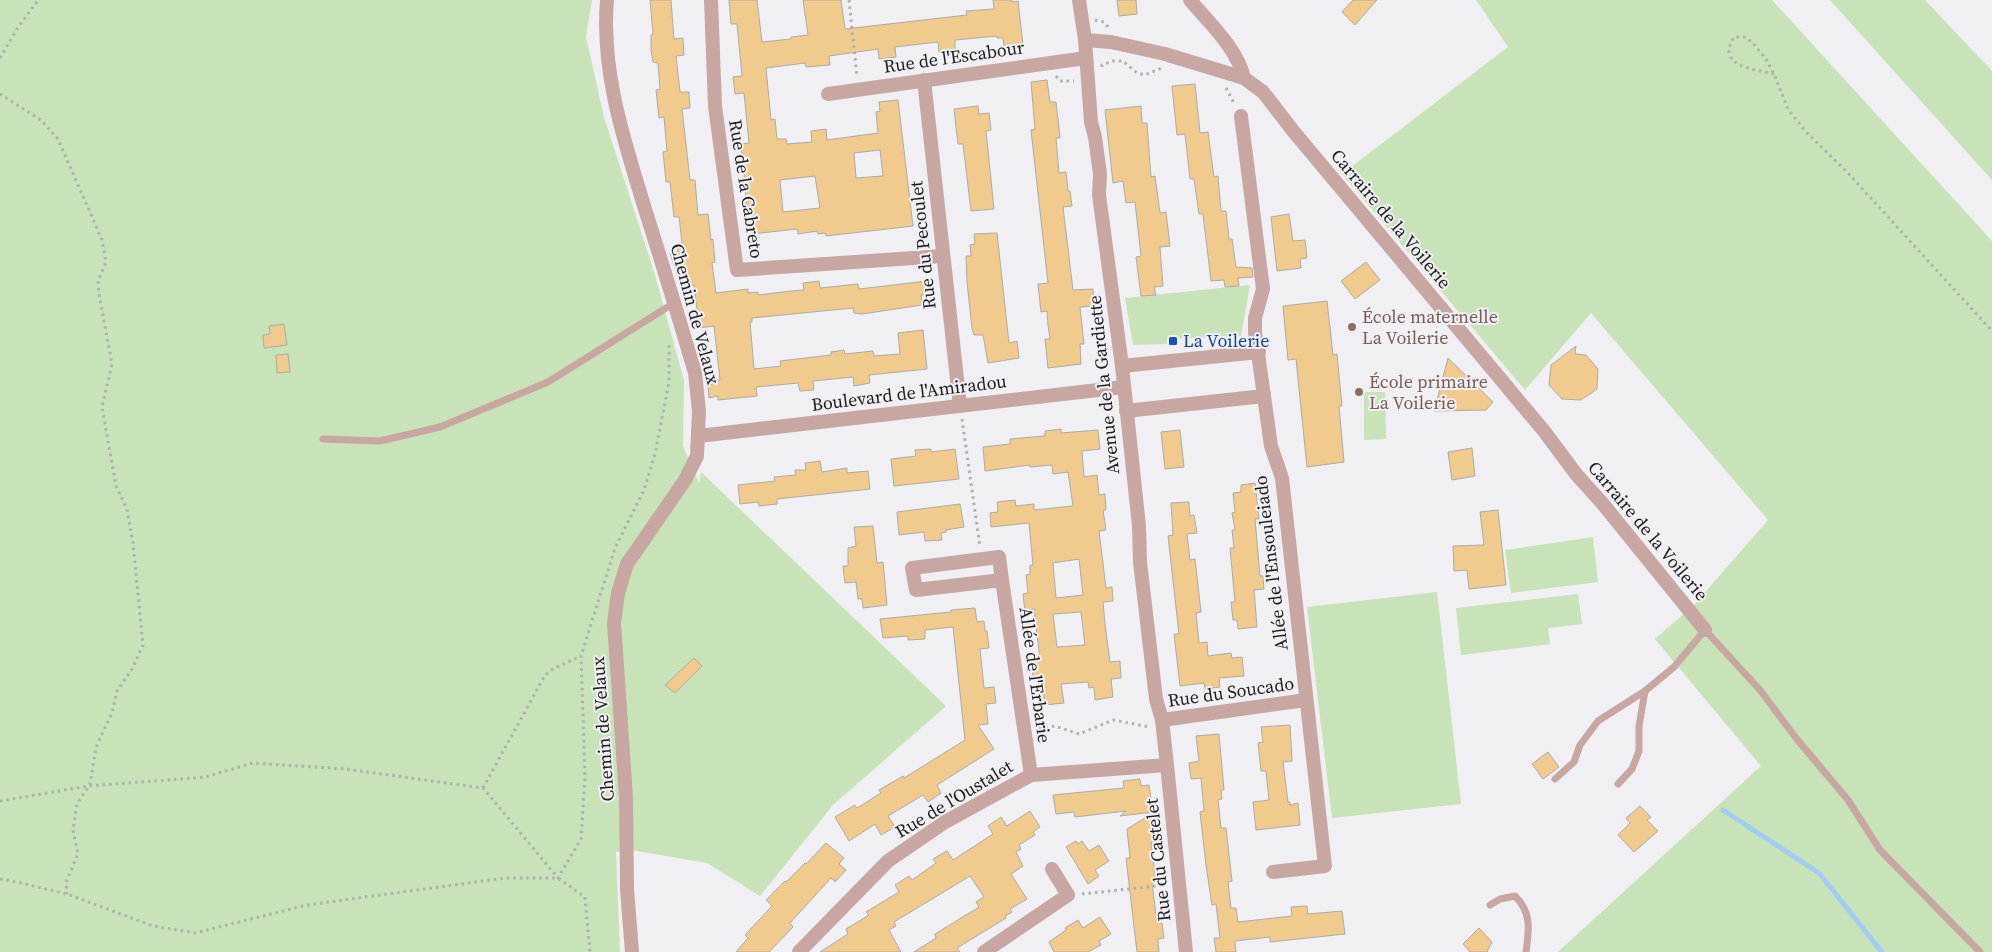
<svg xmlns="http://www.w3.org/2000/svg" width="1992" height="952" font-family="'Source Serif 4',serif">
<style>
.green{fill:#c7e3b7}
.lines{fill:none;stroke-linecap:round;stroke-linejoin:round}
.stream{stroke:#a2ccf4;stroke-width:5}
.building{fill:#f1cb8d;stroke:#adaba7;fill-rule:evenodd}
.path{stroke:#b0afb2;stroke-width:3;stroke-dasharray:2.5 4;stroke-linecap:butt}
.lane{stroke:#c8a6a1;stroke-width:7}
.street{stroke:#c8a6a1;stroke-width:14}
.education-dot{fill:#8d6e63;stroke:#f0eff3;stroke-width:2}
.transit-dot{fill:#1a4fb4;stroke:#f0eff3;stroke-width:2}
.labels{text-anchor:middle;stroke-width:4;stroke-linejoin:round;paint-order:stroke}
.street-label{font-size:18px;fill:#1c1c1d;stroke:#f0eff3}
.education-label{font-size:18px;fill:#785e54;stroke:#f0eff3;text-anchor:start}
.transit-label{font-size:18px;fill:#164399;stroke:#f0eff3;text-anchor:start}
</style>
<rect width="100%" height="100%" fill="#f0eff3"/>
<g class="green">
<path d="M0,0H592L586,37L604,117L654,272L684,380L683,446L699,483L701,472L946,706L833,805L760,896L707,863L631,850L616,852L620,952H0Z"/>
<path d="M1476,0H1772L1992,241V952H1558L1761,766L1655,639L1695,604L1768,520L1591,313L1525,390L1342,174L1508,47Z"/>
<path d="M1830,0H1925L1992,71V180Z"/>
<path d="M1250,285L1241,336L1167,339V344L1133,345L1125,298Z"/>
<path d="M1364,392H1385L1386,439L1364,440Z"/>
<path d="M1593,537L1598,582L1511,593L1505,550Z"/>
<path d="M1437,592L1461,804L1332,818L1307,607Z"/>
<path d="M1578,594L1582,624L1548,628L1550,644L1461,655L1456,608Z"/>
</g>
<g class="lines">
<path class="stream" d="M1723,810L1819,873L1882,952"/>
</g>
<g class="building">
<path d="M650,0H671L674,39L683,38L684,55L676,56L680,92H689L690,108L682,109L690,180H695L698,215L708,214L711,240L713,239L715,262L712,263L716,293L748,289V293L758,292V295L791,291L804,290L803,283L819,281L820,288L858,284L859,289L927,281L928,295H921L922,305L862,314L854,313L853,308L752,318V322H750L754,369L781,366L780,361L831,355V352L844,350L845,354L873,351L874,356L900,354L898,333L923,330L927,369L869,375L870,383L854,386L853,377L813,381L814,390L800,391L798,383L756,387L757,396L718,400V396L709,398L708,385L716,383V380H720L714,326L699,328L694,285L681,287L670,253L678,252L677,244L682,243L679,217H674L670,182H666L663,152L667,151L664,117L659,118L656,90L660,89L658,63L653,62L651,50V35L653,34Z"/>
<path d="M729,0H757L762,42L791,39V37L808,35L803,0H841L845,29L967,15L966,11L994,9L993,0H1012V2L1018,1L1023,45L1004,47L1003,38H997V36L955,40V50L939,52L938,42L895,47L896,57L879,59L878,49L829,56L830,65L806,67L805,63L766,68L771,120L775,119L777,139H786L787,144L812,142L811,131L826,129L827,140L878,133L876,112L880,111L879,102L898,100L913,226L826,236L825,233L818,234L817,231L798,234L797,229L752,234L750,215H747L743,160L740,144L749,143L744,93L735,94L733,77L742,76L737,24H731ZM880,150L883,176L856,178L854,153ZM815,176L820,208L783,212L780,180Z"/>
<path d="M1117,0H1136L1137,14L1119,16Z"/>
<path d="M1353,0H1377L1355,25L1342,12Z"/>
<path d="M1047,80L1050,102H1056L1060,138H1056L1059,173L1066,172L1068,191H1070L1072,206L1063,207L1073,290L1093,289L1095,306L1080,307L1084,344H1080L1081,364L1048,368L1045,339H1050L1048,325L1047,311L1041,312L1038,284L1048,283L1031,130L1035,129L1031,82Z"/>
<path d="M1195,84L1200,133L1208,132L1214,177L1218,176L1221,211H1226L1229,239H1232L1236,267L1252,268L1253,277L1238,278L1239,286L1225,287L1224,280L1211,281L1203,214H1199L1194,179H1190L1185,134L1177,135L1172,86Z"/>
<path d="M978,106L979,114L989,113L991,130L986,131L994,209L971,211L963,144H958L954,109Z"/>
<path d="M1141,106L1142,123H1147L1151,177L1155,176L1160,213L1166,212L1170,246L1160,247L1163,286L1154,287L1156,295L1141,296L1136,257L1141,256L1135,202L1126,203L1123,181L1113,183L1105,110Z"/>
<path d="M1289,214L1293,241L1305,240L1307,258L1300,259L1301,268L1277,271L1271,217Z"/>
<path d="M997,233L1009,343L1017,341L1019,358L988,363L983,335H974L972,328L967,282L966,256H971L970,245L975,244L974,234Z"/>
<path d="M1366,262L1380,280L1355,299L1341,281Z"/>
<path d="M1327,301L1333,355L1337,354L1342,406H1339L1344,462L1307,467L1296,359L1288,360L1283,306Z"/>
<path d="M284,324L287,345L264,348L263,335L270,334L269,326Z"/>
<path d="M1576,346L1575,354L1586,355L1598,369L1597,389L1581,400L1562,399L1549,385L1551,365Z"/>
<path d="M288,354L290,372L277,373L276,355Z"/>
<path d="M1448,358L1493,402L1486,410L1434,411Z"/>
<path d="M1061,429V433L1098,430L1100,449L1082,451L1084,477L1097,475L1099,495L1105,494L1106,510H1103L1106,530L1099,531L1106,588L1112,587L1113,601L1103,602L1105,624L1110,662L1120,661L1121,678L1111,679L1113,697L1095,700L1094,687L1089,688L1088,682L1061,684L1064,703L1045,705L1041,676H1033L1032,667L1031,659H1040L1034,609L1025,610L1024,603L1023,594L1028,593L1026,575L1030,574V565H1033L1029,523L991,527L990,513L998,512L997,502L1015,500L1016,506L1034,504V510L1073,506L1068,472L1053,474L1052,465L1030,467V465L985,471L983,447L1010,444V439L1045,436V431ZM1079,559L1083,595L1056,598L1053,563ZM1081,612L1085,645L1057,647L1053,614Z"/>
<path d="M1180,430L1184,467L1165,469L1161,432Z"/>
<path d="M1472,448L1475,476L1452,480L1448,452Z"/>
<path d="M931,449V452L955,449L959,479L894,486L891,459L916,456L915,450Z"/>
<path d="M820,461L822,472L847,468V473L868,471L870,489L777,499V504L759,506L758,502L740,504L738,485L775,481L774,477L796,475L795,470H806L805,463Z"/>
<path d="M1255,483L1259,519H1255L1260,576H1263L1264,589L1254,590L1257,627L1238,629L1237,620H1233L1231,602H1235L1230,548H1234L1232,530H1235L1232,513L1235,512L1233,493L1241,492V485Z"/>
<path d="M1189,502L1190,516L1194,515L1197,533L1187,534L1190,560L1195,559L1201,612L1196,613L1199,643L1207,642L1208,656L1231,653L1232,658L1242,657L1244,676L1219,678L1220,687L1205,689L1204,683L1180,686L1174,634H1179L1168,536L1173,535L1171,503Z"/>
<path d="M960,504L964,527L946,530V532L941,533L942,540L925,541L924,532L899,535L897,512Z"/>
<path d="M1498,510L1506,585L1469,589L1467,570L1454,571L1453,546L1484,545L1480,512Z"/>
<path d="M873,526L877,563L883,562L887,605L863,608L862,599H858L856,582L845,583L843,566H848V548L856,546L854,527Z"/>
<path d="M975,608L977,622L984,621L985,631H987L989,648L980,649L984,688L994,687L996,703L986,704L988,724L978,725L994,749L937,785L941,793L928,802L923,795L888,816L895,827L881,835L875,824L849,841L835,817L855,805L857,808L881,793L879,790L903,776L904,778L965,740L953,627L925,630V639L908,640V636L883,638L880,619L951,612V610Z"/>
<path d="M694,658L702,666L675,693L665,685Z"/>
<path d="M1290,725L1292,761L1283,762L1288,802H1290V805L1298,803L1300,825L1256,830L1253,802L1269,800L1266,771H1261L1258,743L1263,742L1261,727Z"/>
<path d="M1219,734L1224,790H1221L1222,799L1218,800L1221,828H1226L1232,881L1228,882L1231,908H1236L1238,922L1292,916L1291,907L1307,906L1308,914L1342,911L1345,934L1270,942V937L1235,941L1236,952H1216L1214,938H1220L1216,904L1212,905L1206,865L1200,812L1204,811L1201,778L1191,779L1189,763L1199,761L1196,736Z"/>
<path d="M1548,752L1559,767L1543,779L1532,764Z"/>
<path d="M1140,779L1141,786L1149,785L1153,812L1120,816L1126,811L1075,817L1074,812L1056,814L1053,795L1124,788L1123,781Z"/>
<path d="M1640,806L1651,817L1647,820L1658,831L1634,852L1618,835L1630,823L1626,818Z"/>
<path d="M1030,811L1040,827L1033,832L1035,835L1019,845L1021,849L1016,852L1023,866L1011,874L1027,899L1010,909L1012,912L1005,916L1006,918L957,948L960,952H914L936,938L935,934L979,907L976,902L984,897L970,876L894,922L896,926L889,930L901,952H820L848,934L846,929L869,915L866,912L899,892L895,885L909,876L912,880L936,863L933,859L947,851L953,860L993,834L988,826L1001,817L1007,826Z"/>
<path d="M1153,813L1156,841L1151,842L1156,882L1152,883L1157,923H1162L1164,938L1158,939L1159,952H1137L1126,858H1130L1127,829Z"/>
<path d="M1076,841L1078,844L1082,841L1089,851L1099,845L1109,861L1095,870L1099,876L1088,884L1066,847Z"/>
<path d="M826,843L844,858L839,864L846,870L835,882L831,878L790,923L793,927L769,952H736L748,938L745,935L772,906L766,900L785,881L786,882L805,863L806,864Z"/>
<path d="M1100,917L1111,934L1099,941L1101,945L1088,952H1054L1049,942L1066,930L1065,928L1078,920L1083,928Z"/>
<path d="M1479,928L1492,942L1487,952H1470L1463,944Z"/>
</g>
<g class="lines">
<g class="path">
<path d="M849,0L857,77"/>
<path d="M1095,20L1104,22L1108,27"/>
<path d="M0,58L17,29L38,0"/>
<path d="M1102,67V65L1113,61H1123L1137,73L1145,75L1162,68"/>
<path d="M1774,74C1755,69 1715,67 1734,37H1744L1752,42L1766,59L1774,74L1788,109L1807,133L1847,172L1992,331"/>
<path d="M1056,76L1060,81H1074"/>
<path d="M1226,88L1235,105"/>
<path d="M0,94L41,120L58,139L102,240L106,262L98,281L99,294L112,364L102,407L116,486L127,509L133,543L143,645L132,669L117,691L112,713L96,747L90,784L77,804L73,830L78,854L66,882L67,894"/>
<path d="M962,419L980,547"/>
<path d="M1039,729L1055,726L1079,734L1113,720L1150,727"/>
<path d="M483,788L545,675L553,669L581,656"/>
<path d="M0,801L88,786L205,777L253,763L346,769L483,788L558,878L581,839L585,777L581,656L615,548L644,490L655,454L669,382V342"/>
<path d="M0,879L17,882L67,894L153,926L195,933L307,905L505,878H558L585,897L590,952"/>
<path d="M1082,894L1166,885"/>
</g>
<g class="lane">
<path d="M323,439L380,441L440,427L548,382L674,303"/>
<path d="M1555,779L1574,762L1580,745L1598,721L1645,691L1674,667L1705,630L1760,690L1796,738L1848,800L1880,850L1980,952"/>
<path d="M1618,784L1632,769L1639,751V726L1645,691"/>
<path d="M1490,905L1500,899L1515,896C1532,913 1529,929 1526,952"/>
</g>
<g class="street">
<path d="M607,0C601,72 624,140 645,209C662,263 679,318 695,373L699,411L697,456L685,480L627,564L618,593L614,623L626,797L627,889L632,952"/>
<path d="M711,0L715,106L737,270L943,256"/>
<path d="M1079,0L1085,40L1091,122L1095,137L1100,174L1099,195L1122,366L1139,526L1140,562L1156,699L1162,720L1167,765L1186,952"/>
<path d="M1190,0C1210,24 1237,48 1244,78"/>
<path d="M1085,40L1111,42L1165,54L1244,78L1263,92L1294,132L1544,431L1576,474L1603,504L1705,630"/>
<path d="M924,80L960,406"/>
<path d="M828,94L1086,58"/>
<path d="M1241,116L1263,289L1255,318V332L1271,446L1282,478L1325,866L1273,872"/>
<path d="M1122,366L1259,352"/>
<path d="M1126,411L1264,396"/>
<path d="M698,436L1124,387"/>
<path d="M1002,580L916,590L912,568L999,557L1002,580L1031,775"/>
<path d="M1162,720L1306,700"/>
<path d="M799,952L888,861L945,822L1031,775L1167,765"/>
<path d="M984,952L1068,895L1052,869"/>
</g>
</g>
<g class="education-dot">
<circle cx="1352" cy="327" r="5"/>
<circle cx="1359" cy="392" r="5"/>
</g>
<rect class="transit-dot" x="1168" y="336" width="10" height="10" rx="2.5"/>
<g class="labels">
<g class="street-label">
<text transform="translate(954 57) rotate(-8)" y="6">Rue de l'Escabour</text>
<text transform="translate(746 189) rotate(81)" y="6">Rue de la Cabreto</text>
<text transform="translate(1391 219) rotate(50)" y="6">Carraire de la Voilerie</text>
<text transform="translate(923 245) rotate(-96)" y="6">Rue du Pecoulet</text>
<text transform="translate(695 314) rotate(75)" y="6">Chemin de Velaux</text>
<text transform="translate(1104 385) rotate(-96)" y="6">Avenue de la Gardiette</text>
<text transform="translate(909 393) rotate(-7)" y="6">Boulevard de l'Amiradou</text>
<text transform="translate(1648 531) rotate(50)" y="6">Carraire de la Voilerie</text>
<text transform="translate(1271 563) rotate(-97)" y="6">Allée de l'Ensouleiado</text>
<text transform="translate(1035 675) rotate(82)" y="6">Allée de l'Erbarie</text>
<text transform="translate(1231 692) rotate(-8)" y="6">Rue du Soucado</text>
<text transform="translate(603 729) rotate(-94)" y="6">Chemin de Velaux</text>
<text transform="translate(954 799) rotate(-31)" y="6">Rue de l'Oustalet</text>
<text transform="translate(1158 860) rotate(-96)" y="6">Rue du Castelet</text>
</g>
<g class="education-label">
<text x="1362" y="323">École maternelle<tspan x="1362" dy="21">La Voilerie</tspan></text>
<text x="1369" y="388">École primaire<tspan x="1369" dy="21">La Voilerie</tspan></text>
</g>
<g class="transit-label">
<text x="1183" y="347">La Voilerie</text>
</g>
</g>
</svg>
